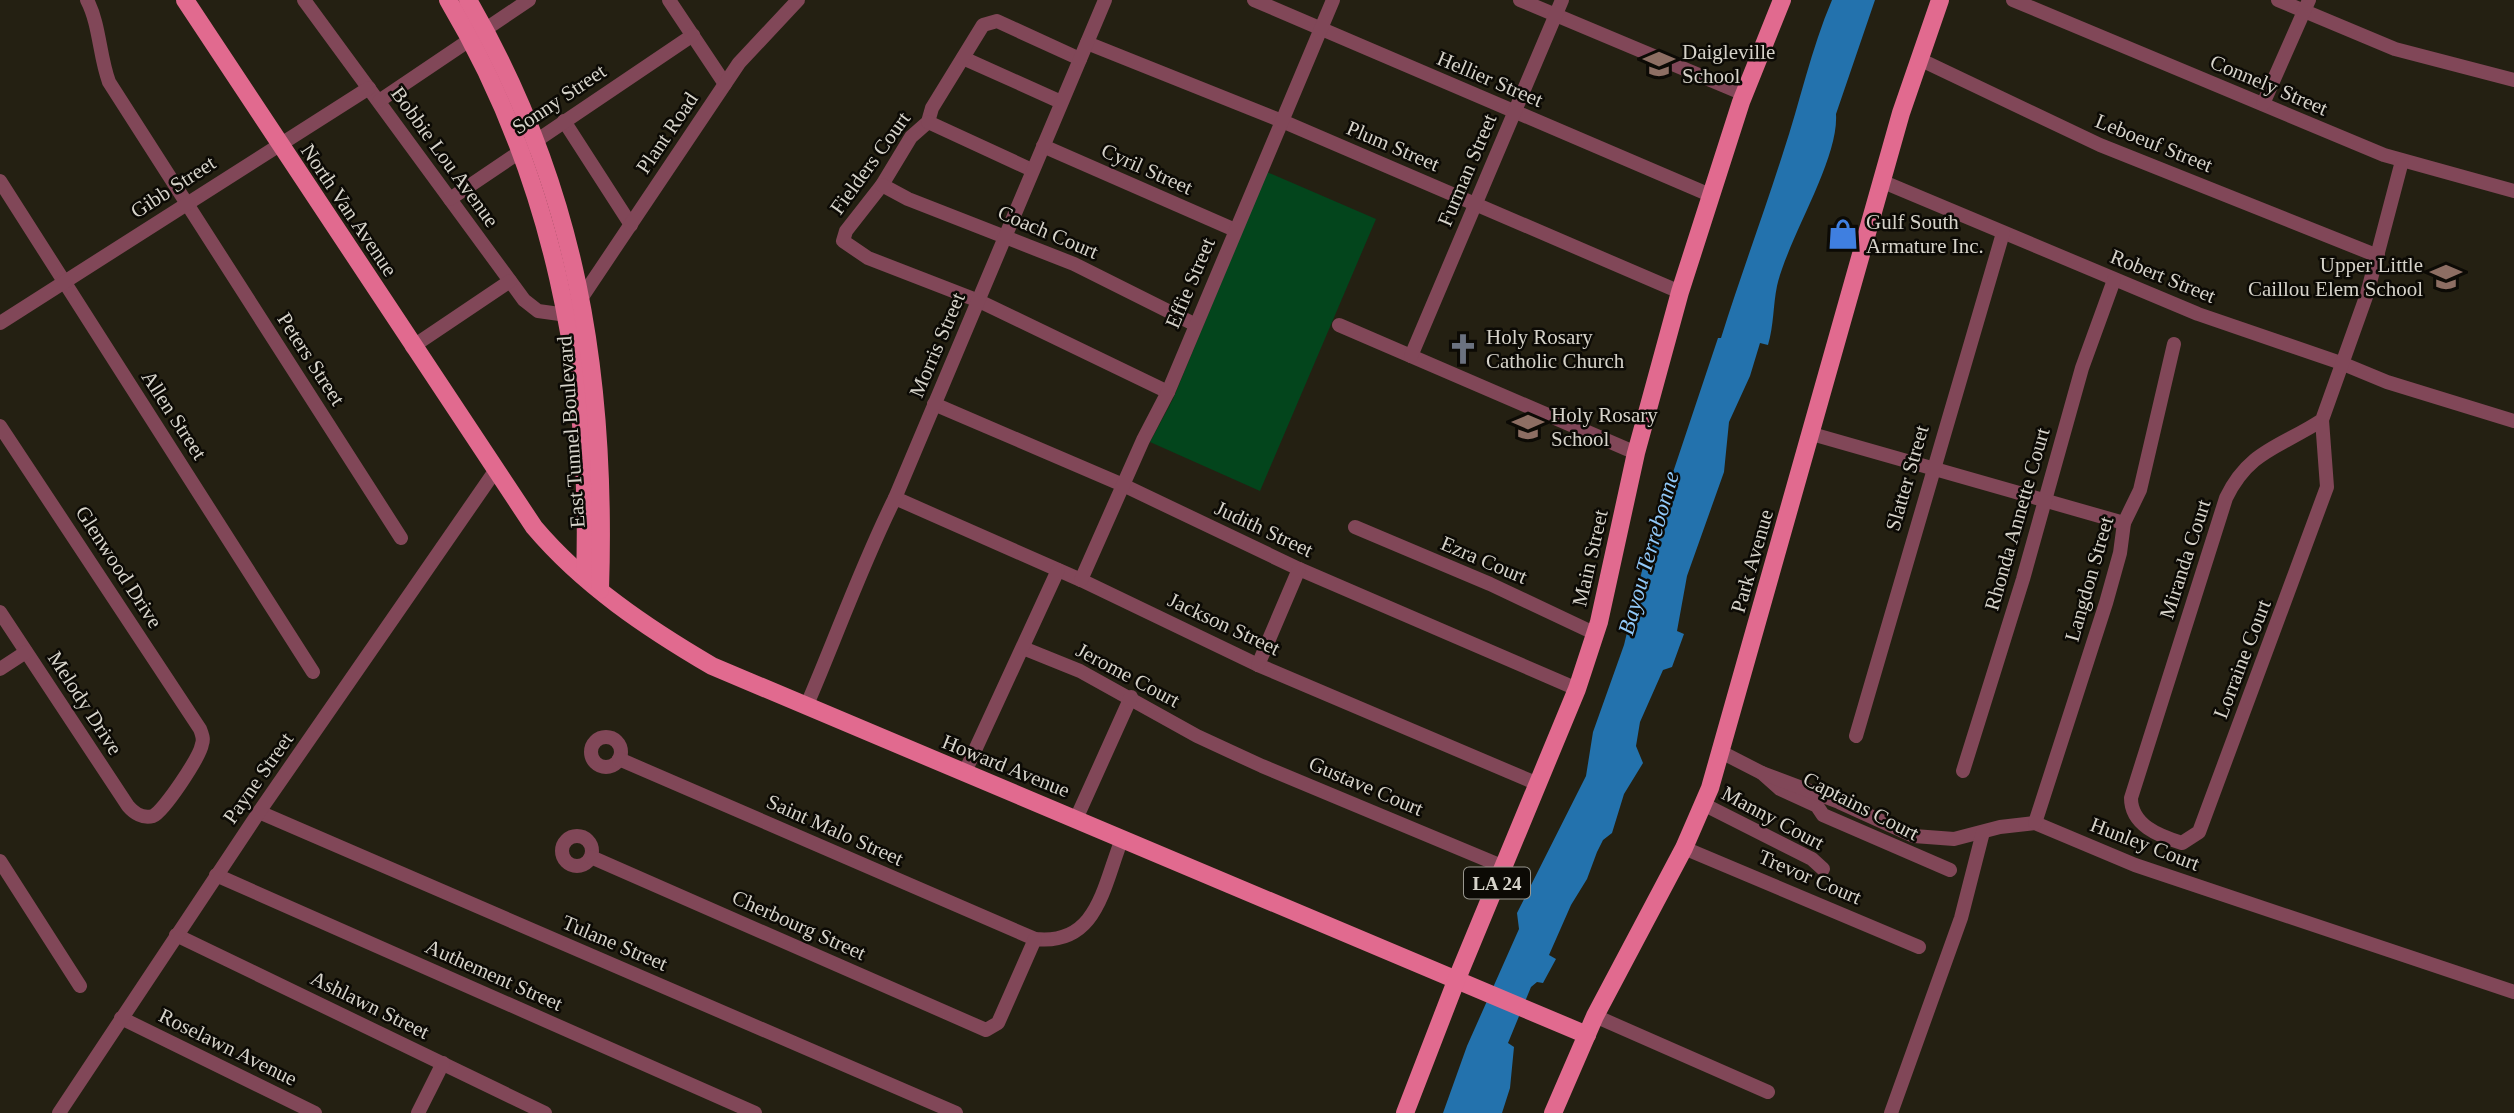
<svg xmlns="http://www.w3.org/2000/svg" width="2514" height="1113" font-family="'Times New Roman',serif">
<style>
.green{fill:#03451c}
.water{fill:#2372ad}
.lines{fill:none;stroke-linecap:round;stroke-linejoin:round}
.minor{stroke:#814758;stroke-width:14}
.major{stroke:#e16a8f;stroke-width:18}
.labels{text-anchor:middle;stroke-width:5;stroke-linejoin:round;paint-order:stroke}
.shield{fill:#0c0a05;stroke:#99978f;stroke-width:2}
.shield-label{font-size:19px;font-weight:bold;fill:#d6d3ca}
.poi-label{font-size:21px;fill:#d6d3ca;stroke:#0c0a05;text-anchor:start}
.street-label{font-size:21px;fill:#d6d3ca;stroke:#0c0a05}
.water-label{font-size:23px;font-style:italic;fill:#92c9f9;stroke:#0c0a05}
</style>
<rect width="100%" height="100%" fill="#242012"/>
<path class="green" d="M1267,172L1376,219L1260,491L1150,442L1173,399Z"/>
<path class="water" d="M1832,0H1875L1836,114C1839,160 1788,238 1777,286C1773,305 1774,325 1768,345L1760,343L1750,376L1729,422L1724,472L1687,576L1677,631L1684,634L1672,667L1663,670L1640,722L1636,746L1643,763L1624,794L1612,833L1603,840L1597,852L1587,879L1571,905L1549,955L1556,959L1543,983L1537,982L1531,987L1508,1043L1514,1047L1510,1088L1502,1113H1443L1467,1046L1519,929L1517,913L1586,776L1593,732L1624,645L1647,550L1718,338H1721C1741,274 1763,216 1783,153C1800,102 1811,49 1832,0Z"/>
<g class="lines">
<g class="minor">
<path d="M87,0C100,25 99,55 109,82L401,538"/>
<path d="M304,0L524,300L538,311L567,315"/>
<path d="M669,0L725,84"/>
<path d="M1254,0L1710,195"/>
<path d="M1520,0L1744,94"/>
<path d="M2013,0L2384,155L2514,191"/>
<path d="M2278,0L2395,49L2514,80"/>
<path d="M1087,43L1282,121L1680,292"/>
<path d="M963,58L1061,102"/>
<path d="M1080,59L997,21L983,25L932,108L928,122L911,137L882,185L846,231L843,241L868,258L979,301L1168,392"/>
<path d="M1919,59L2100,145L2378,256"/>
<path d="M379,101L529,0"/>
<path d="M2263,104L2309,0"/>
<path d="M564,121L631,225"/>
<path d="M928,122L1032,170"/>
<path d="M1043,146L1235,230"/>
<path d="M0,181L313,672"/>
<path d="M1881,181L2198,314L2341,363L2387,382L2514,421"/>
<path d="M882,185L908,199L1074,264L1194,324"/>
<path d="M450,199L693,35"/>
<path d="M582,297L739,63L798,0"/>
<path d="M0,323L369,88"/>
<path d="M1339,325L1636,453"/>
<path d="M412,347L510,281"/>
<path d="M1411,356L1562,0"/>
<path d="M934,404L1123,485L1299,569L1577,689"/>
<path d="M2322,420L2327,487L2199,832L2182,843C2159,836 2131,825 2131,798L2226,498C2249,450 2281,447 2322,420L2367,294L2402,161"/>
<path d="M0,426L200,729C202,734 204,739 202,744C200,757 164,811 153,816C143,819 134,813 128,806L0,612"/>
<path d="M1812,434L2124,523"/>
<path d="M895,498L1081,580L1258,665L1538,784"/>
<path d="M1355,527L1490,584L1596,634"/>
<path d="M1081,580L1143,440L1168,392L1333,0"/>
<path d="M1023,648L1080,671L1197,736L1262,766L1504,867"/>
<path d="M1258,665L1299,569"/>
<path d="M0,669L26,652"/>
<path d="M806,707C836,638 861,566 895,498L1105,0"/>
<path d="M1856,736L2003,233"/>
<circle cx="606" cy="752" r="15"/>
<path d="M1721,752L1762,773L1780,789L1817,806L1823,815L1950,870"/>
<path d="M619,759L1035,939C1098,946 1103,886 1122,839"/>
<path d="M1963,771L2023,579L2082,368L2114,280"/>
<path d="M1762,773L1839,802L1914,836L1954,839L2000,827L2035,823L2135,865L2514,992"/>
<path d="M964,774L1058,570"/>
<path d="M1703,804L1812,859L1823,869"/>
<path d="M259,812L956,1113"/>
<path d="M1076,819L1131,697"/>
<path d="M2035,823L2106,603L2120,553L2124,523L2140,490L2174,344"/>
<circle cx="577" cy="851" r="15"/>
<path d="M1684,848L1919,947"/>
<path d="M591,857L986,1030L998,1023L1035,939"/>
<path d="M0,861L80,986"/>
<path d="M216,875L755,1113"/>
<path d="M176,935L545,1113"/>
<path d="M1595,1016L1768,1092"/>
<path d="M121,1018L315,1113"/>
<path d="M59,1113L259,812L495,471"/>
<path d="M418,1113L443,1063"/>
<path d="M1891,1113L1961,918L1983,832"/>
</g>
<g class="major">
<path d="M185,0L534,527C583,585 647,628 712,666L1587,1035"/>
<path d="M448,0C552,175 592,374 585,577"/>
<path d="M468,0C577,188 607,375 600,590"/>
<path d="M1405,1113L1456,981L1577,689L1599,622L1636,453L1680,292L1741,102L1782,0"/>
<path d="M1553,1113L1595,1016L1684,848L1710,788L1901,113L1940,0"/>
</g>
</g>
<defs>
<symbol id="school-bare" viewBox="-9 -9 18 18"><path d="M0-5L7-2L0 1L-7-2ZM-4 1L0 2.5L4 1V4Q0 6-4 4Z" fill="#8d6e63" stroke="#0c0a05" stroke-width="2.5" paint-order="stroke"/></symbol>
<symbol id="shop-bare" viewBox="-9 -9 18 18"><path d="M-5-2.5h2.3a2.7 3.5 0 0 1 5.4 0H5L5.5 6h-11ZM-1.5-2.5h3a1.5 2.3 0 0 0-3 0Z" fill="#3f7fe0" stroke="#0c0a05" stroke-width="2.5" paint-order="stroke"/></symbol>
<symbol id="church-bare" viewBox="-9 -9 18 18"><path d="M-1.2-6h2.4v3.5h3.3v2.4h-3.3V6h-2.4V-.1h-3.3v-2.4h3.3Z" fill="#6b7280" stroke="#0c0a05" stroke-width="2.5" paint-order="stroke"/></symbol>
</defs>
<g fill-rule="evenodd">
<use href="#school-bare" x="1637" y="42" width="44" height="44"/>
<use href="#shop-bare" x="1821" y="212" width="44" height="44"/>
<use href="#school-bare" x="2424" y="255" width="44" height="44"/>
<use href="#church-bare" x="1441" y="327" width="44" height="44"/>
<use href="#school-bare" x="1506" y="405" width="44" height="44"/>
</g>
<g class="labels">
<rect class="shield" x="1464" y="867.5" width="66" height="31" rx="5"/>
<g class="shield-label">
<text x="1497" y="890">LA 24</text>
</g>
<g class="poi-label">
<text x="1682" y="59">Daigleville<tspan x="1682" dy="24">School</tspan></text>
<text x="1866" y="229">Gulf South<tspan x="1866" dy="24">Armature Inc.</tspan></text>
<text x="2423" y="272" text-anchor="end">Upper Little<tspan x="2423" dy="24">Caillou Elem School</tspan></text>
<text x="1486" y="344">Holy Rosary<tspan x="1486" dy="24">Catholic Church</tspan></text>
<text x="1551" y="422">Holy Rosary<tspan x="1551" dy="24">School</tspan></text>
</g>
<g class="street-label">
<text transform="translate(1490 79) rotate(23)" y="7">Hellier Street</text>
<text transform="translate(2269 85) rotate(23)" y="7">Connely Street</text>
<text transform="translate(559 99) rotate(-34)" y="7">Sonny Street</text>
<text transform="translate(667 133) rotate(-56)" y="7">Plant Road</text>
<text transform="translate(2154 143) rotate(22)" y="7">Leboeuf Street</text>
<text transform="translate(1393 146) rotate(23)" y="7">Plum Street</text>
<text transform="translate(445 157) rotate(54)" y="7">Bobbie Lou Avenue</text>
<text transform="translate(870 163) rotate(-54)" y="7">Fielders Court</text>
<text transform="translate(1147 169) rotate(24)" y="7">Cyril Street</text>
<text transform="translate(1467 170) rotate(-67)" y="7">Furman Street</text>
<text transform="translate(173 187) rotate(-33)" y="7">Gibb Street</text>
<text transform="translate(349 210) rotate(56)" y="7">North Van Avenue</text>
<text transform="translate(1048 232) rotate(23)" y="7">Coach Court</text>
<text transform="translate(2163 276) rotate(22)" y="7">Robert Street</text>
<text transform="translate(1190 283) rotate(-67)" y="7">Effie Street</text>
<text transform="translate(937 345) rotate(-67)" y="7">Morris Street</text>
<text transform="translate(311 359) rotate(57)" y="7">Peters Street</text>
<text transform="translate(174 415) rotate(57)" y="7">Allen Street</text>
<text transform="translate(571 432) rotate(-94)" y="7">East Tunnel Boulevard</text>
<text transform="translate(1907 478) rotate(-74)" y="7">Slatter Street</text>
<text transform="translate(2017 519) rotate(-74)" y="7">Rhonda Annette Court</text>
<text transform="translate(1264 529) rotate(25)" y="7">Judith Street</text>
<text transform="translate(1590 558) rotate(-77)" y="7">Main Street</text>
<text transform="translate(2185 559) rotate(-72)" y="7">Miranda Court</text>
<text transform="translate(1484 560) rotate(23)" y="7">Ezra Court</text>
<text transform="translate(1752 561) rotate(-74)" y="7">Park Avenue</text>
<text transform="translate(119 567) rotate(57)" y="7">Glenwood Drive</text>
<text transform="translate(2089 579) rotate(-74)" y="7">Langdon Street</text>
<text transform="translate(1224 624) rotate(25)" y="7">Jackson Street</text>
<text transform="translate(2242 659) rotate(-69)" y="7">Lorraine Court</text>
<text transform="translate(1128 675) rotate(28)" y="7">Jerome Court</text>
<text transform="translate(85 703) rotate(57)" y="7">Melody Drive</text>
<text transform="translate(1006 766) rotate(22)" y="7">Howard Avenue</text>
<text transform="translate(258 778) rotate(-55)" y="7">Payne Street</text>
<text transform="translate(1366 786) rotate(23)" y="7">Gustave Court</text>
<text transform="translate(1861 806) rotate(27)" y="7">Captains Court</text>
<text transform="translate(1773 818) rotate(28)" y="7">Manny Court</text>
<text transform="translate(835 830) rotate(24)" y="7">Saint Malo Street</text>
<text transform="translate(2145 844) rotate(21)" y="7">Hunley Court</text>
<text transform="translate(1810 877) rotate(23)" y="7">Trevor Court</text>
<text transform="translate(799 925) rotate(24)" y="7">Cherbourg Street</text>
<text transform="translate(615 943) rotate(23)" y="7">Tulane Street</text>
<text transform="translate(494 975) rotate(24)" y="7">Authement Street</text>
<text transform="translate(370 1005) rotate(26)" y="7">Ashlawn Street</text>
<text transform="translate(228 1047) rotate(26)" y="7">Roselawn Avenue</text>
</g>
<g class="water-label">
<text transform="translate(1648 553) rotate(-74)" y="8">Bayou Terrebonne</text>
</g>
</g>
</svg>
